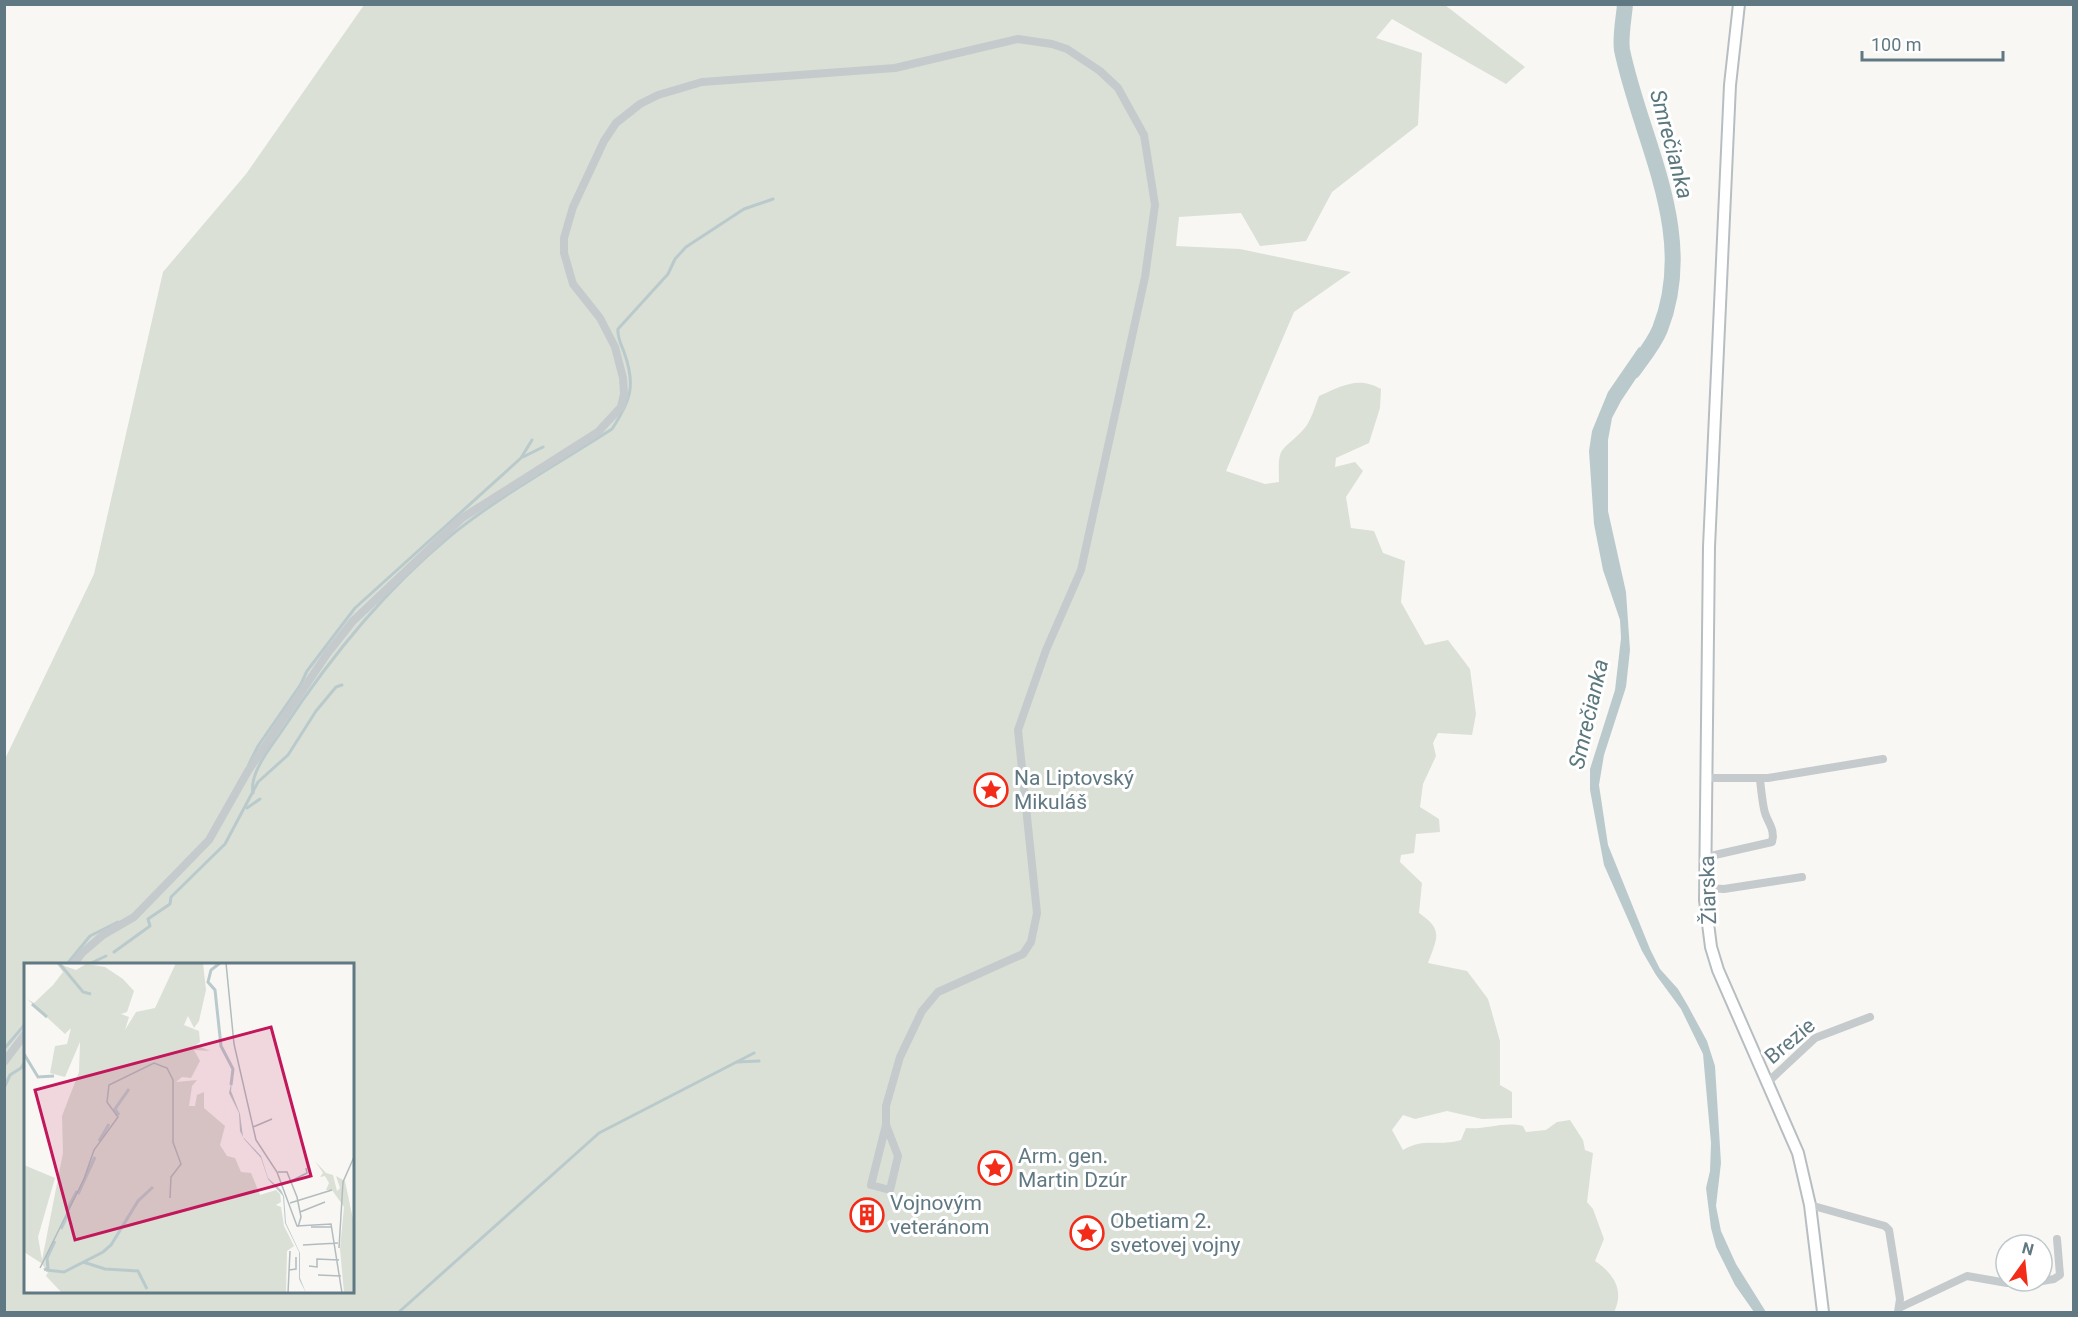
<svg xmlns="http://www.w3.org/2000/svg" width="2078" height="1317" font-family="Roboto,sans-serif">
<style>
.green{fill:#dae0d5;fill-rule:evenodd}
.water{fill:#bacacc}
.lines{fill:none;stroke-linecap:round;stroke-linejoin:round}
.stream{stroke:#bacacc;stroke-width:3}
.river{stroke:#bacacc;stroke-width:16}
.secondary-casing{stroke:#b7bec1;stroke-width:14}
.street{stroke:#c5cacd;stroke-width:8}
.secondary{stroke:#fff;stroke-width:10}
.labels{text-anchor:middle;stroke-width:6;stroke-linejoin:round;paint-order:stroke}
.poi-label{font-size:21px;fill:#607882;stroke:#fff;text-anchor:start}
.street-label{font-size:21px;fill:#607882;stroke:#fff}
.water-label{font-size:22px;font-style:italic;fill:#5a787d;stroke:#fff}
.inset-river{fill:none;stroke:#bacacc;stroke-width:3}
.inset-road{fill:none;stroke:#b2bcbf;stroke-width:1.5}
.view{fill:#c2185b;fill-opacity:0.15;stroke:#c2185b;stroke-width:3}
.inset-edge{fill:none;stroke:#607882;stroke-width:3}
</style>
<rect width="100%" height="100%" fill="#f8f7f4"/>
<path class="green" d="M364,5H1445L1525,67L1506,84L1392,19L1376,38L1422,53L1418,125L1332,192L1306,241L1260,246L1241,213L1179,217L1176,246L1240,249L1351,272L1294,312L1226,471L1265,484L1279,482C1278,444 1280,454 1303,430C1311,422 1315,406 1319,396C1343,386 1357,376 1381,389L1380,408L1369,443L1336,458L1335,467L1355,462L1363,471L1346,497L1351,528L1374,531L1383,553L1405,561L1401,602L1425,645L1448,640L1470,669L1476,714L1472,735L1438,733L1433,743L1436,756L1423,784L1420,807L1439,819L1440,832L1416,834L1414,853L1401,855L1400,862L1422,883L1419,913C1444,930 1437,938 1428,963L1467,971L1488,999L1500,1041V1085L1512,1092V1118L1482,1119L1447,1111L1415,1119L1403,1115L1392,1130L1403,1150C1425,1137 1437,1147 1461,1140L1466,1128C1485,1130 1504,1121 1523,1126L1526,1132L1546,1130L1557,1122L1570,1120L1583,1140L1585,1150L1593,1153L1587,1202L1593,1209L1604,1239L1595,1261C1613,1273 1625,1290 1614,1312H5L4,761L94,574L163,272L246,174ZM26,964H352V1292H26Z"/>
<path class="water" d="M1639,347L1651,356L1621,401L1612,418L1608,440V511L1626,592L1630,650L1626,687L1604,755L1599,785L1608,845L1650,949L1660,969L1678,989L1688,1006L1707,1041L1715,1066L1721,1163L1716,1206L1721,1231L1736,1264L1766,1312H1754L1735,1285L1716,1247L1711,1228L1706,1188L1710,1171L1711,1143L1703,1054L1681,1009L1656,975L1642,951L1604,865L1590,790V769L1615,690L1621,638L1620,620L1603,570L1594,524L1589,451L1592,431L1608,392Z"/>
<g class="lines">
<g class="stream">
<path d="M523,457L543,447"/>
<path d="M301,684L307,671L355,608L521,458L532,440"/>
<path d="M249,764L258,746L301,684"/>
<path d="M253,793C249,772 272,746 283,729C329,659 384,591 449,537C499,496 558,464 612,429C631,400 636,385 624,352C621,344 617,337 618,329L668,274L675,259L686,247L744,209L773,199"/>
<path d="M247,808L260,799"/>
<path d="M114,952L150,926L148,919L170,904L171,897L225,844L258,782L288,755L316,711L336,687L342,685"/>
<path d="M67,964L90,936L118,922"/>
<path d="M89,964L106,956"/>
<path d="M4,1049L26,1023"/>
<path d="M737,1062L759,1061"/>
<path d="M4,1088L10,1075L21,1068L26,1060"/>
<path d="M399,1312L599,1133L754,1053"/>
</g>
<path class="river" d="M1625,4C1624,18 1620,36 1622,50C1641,142 1698,233 1660,329C1654,344 1642,358 1633,371"/>
<defs>
<path id="secondary" d="M1739,4L1730,85L1709,547L1705,900L1711,947L1718,970L1798,1153L1810,1205L1823,1312"/>
</defs>
<use href="#secondary" class="secondary-casing"/>
<g class="street">
<path d="M1706,778H1768L1883,759"/>
<path d="M1706,857L1772,842C1776,829 1766,821 1764,809C1762,799 1761,789 1760,779"/>
<path d="M1705,888L1724,889L1802,877"/>
<path d="M74,964L82,953L103,935L134,917L209,840L248,771L327,654L353,621L462,518L598,432L621,407L624,394L623,378L615,347L600,318L573,284L564,253V238L573,207L604,141L616,123L640,104L658,95L702,82L895,68L1018,39L1052,44L1067,49L1100,71L1118,88L1144,135L1155,205L1145,277L1081,570L1046,650L1018,730L1037,913L1031,942L1023,954L938,992L922,1011L900,1057L886,1106V1125L871,1185L890,1190L898,1156L886,1125"/>
<path d="M4,1062L26,1033"/>
<path d="M1768,1082L1815,1038L1870,1017"/>
<path d="M1810,1205L1885,1226L1889,1230L1900,1299L1898,1312"/>
<path d="M2042,1281L2054,1279L2060,1275L2057,1239"/>
<path d="M1899,1308L1967,1276L2007,1283L2037,1281"/>
</g>
<use href="#secondary" class="secondary"/>
</g>
<defs>
<symbol id="sight-ring" viewBox="-11 -11 22 22"><circle r="9.5" fill="#fff" stroke="#f32c19" stroke-width="1.5"/><path d="M0-6L1.8-2.2L6-1.7L2.9 1.2L3.7 5.4L0 3.3L-3.7 5.4L-2.9 1.2L-6-1.7L-1.8-2.2Z" fill="#f32c19"/></symbol>
<symbol id="building-ring" viewBox="-11 -11 22 22"><circle r="9.5" fill="#fff" stroke="#f32c19" stroke-width="1.5"/><path d="M-4-6H4V6H1V3H-1V6H-4ZM-2.5-4.3h1.7v1.8h-1.7ZM.8-4.3h1.7v1.8H.8ZM-2.5-1h1.7V.8h-1.7ZM.8-1h1.7V.8H.8Z" fill="#f32c19"/></symbol>
</defs>
<g fill-rule="evenodd">
<use href="#sight-ring" x="972" y="771" width="38" height="38"/>
<use href="#sight-ring" x="976" y="1149" width="38" height="38"/>
<use href="#building-ring" x="848" y="1196" width="38" height="38"/>
<use href="#sight-ring" x="1068" y="1214" width="38" height="38"/>
</g>
<g class="labels">
<g class="poi-label">
<text x="1014" y="785">Na Liptovský<tspan x="1014" dy="24">Mikuláš</tspan></text>
<text x="1018" y="1163">Arm. gen.<tspan x="1018" dy="24">Martin Dzúr</tspan></text>
<text x="890" y="1210">Vojnovým<tspan x="890" dy="24">veteránom</tspan></text>
<text x="1110" y="1228">Obetiam 2.<tspan x="1110" dy="24">svetovej vojny</tspan></text>
</g>
<g class="street-label">
<text transform="translate(1708 890) rotate(-92)" y="7">Žiarska</text>
<text transform="translate(1790 1041) rotate(-40)" y="7">Brezie</text>
</g>
<g class="water-label">
<text transform="translate(1672 144) rotate(75)" y="8">Smrečianka</text>
<text transform="translate(1588 714) rotate(-77)" y="8">Smrečianka</text>
</g>
</g>
<g transform="translate(24 963)">
<rect width="330" height="330" fill="#f8f7f4"/>
<path d="M32,0L52,7L62,1L81,4L99,16L110,28L103,49L97,51L105,54L101,67L112,49L131,45L152,0H179L182,27L175,58L170,65L164,53L160,62L175,68L176,79L172,82L186,88L170,87L176,98L167,115L158,114L152,119L173,117L168,123L165,143H171L173,132L180,129V145L201,163L196,182L203,193L211,195L217,209L227,210L236,232L252,227L256,231L257,239L252,242L257,244L260,263L270,283L263,288L262,330H38L22,313L24,309L17,300L0,289V202L31,215L14,274L18,297L39,190L38,153L55,109L56,79L41,114L26,110L31,83L43,81L47,65L41,71L3,36L10,40L29,22L39,9ZM291,198L302,210L309,212L313,228L316,225L312,213L321,218L330,261V330H320L316,286L320,244L308,227H302L305,220L301,213L296,214L299,210Z" fill="#dae0d5"/>
<path d="M208,117L207,128L216,151L219,174L237,193L244,215L257,227L260,233L262,260L276,290V315L282,330L275,316V289L261,260L259,233L244,216L237,195L220,176L216,168L215,150L205,130Z" fill="#bacacc"/>
<path class="inset-river" d="M35,0L59,29L67,31M196,0L187,7L184,19L191,27L197,83L209,106L207,122M8,41L23,54M0,91L14,114L30,113M95,152L91,146L105,126M75,178L85,161M54,231L71,194M44,245L53,228M37,266L45,249M59,299L81,306L114,308L123,326M20,307L24,305L23,295L31,278M22,307L40,309L79,289L87,282L114,238L129,224"/>
<path class="inset-road" d="M202,0L210,81L232,177L253,209L273,263L307,261L318,330M229,164L248,156M254,209H263L273,234L277,254L274,264M267,218L283,210L282,205M266,240L308,227M276,249L301,239M287,264H308M279,282L314,280M315,285L319,219L330,194M285,303L293,304V296L315,297M16,305L60,216L70,187L94,154L83,139L85,122L130,100L143,105L149,117V179L157,201L147,214L146,235M265,307L272,306V294M294,312L317,313M264,330L266,288"/>
<path class="view" d="M247,64L287,213L51,277L11,127Z"/>
<rect width="330" height="330" class="inset-edge"/>
</g>
<rect width="2078" height="1317" fill="none" stroke="#607882" stroke-width="12"/>
<g transform="translate(2024 1263) rotate(15)"><circle r="28" fill="#ffffff" stroke="#bfc9cd" stroke-width="1.5"/>
<path d="M0-4.5L10 22L0 15L-10 22Z" fill="#f32c19"/>
<text y="-9" font-size="16" font-weight="bold" text-anchor="middle" fill="#607882">N</text>
</g>
<path d="M1862 51v9h141v-9" fill="none" stroke="#607882" stroke-width="3"/>
<text x="1871" y="51" font-size="18" fill="#607882" stroke="#ffffff" stroke-width="4.5" paint-order="stroke">100 m</text>
</svg>
